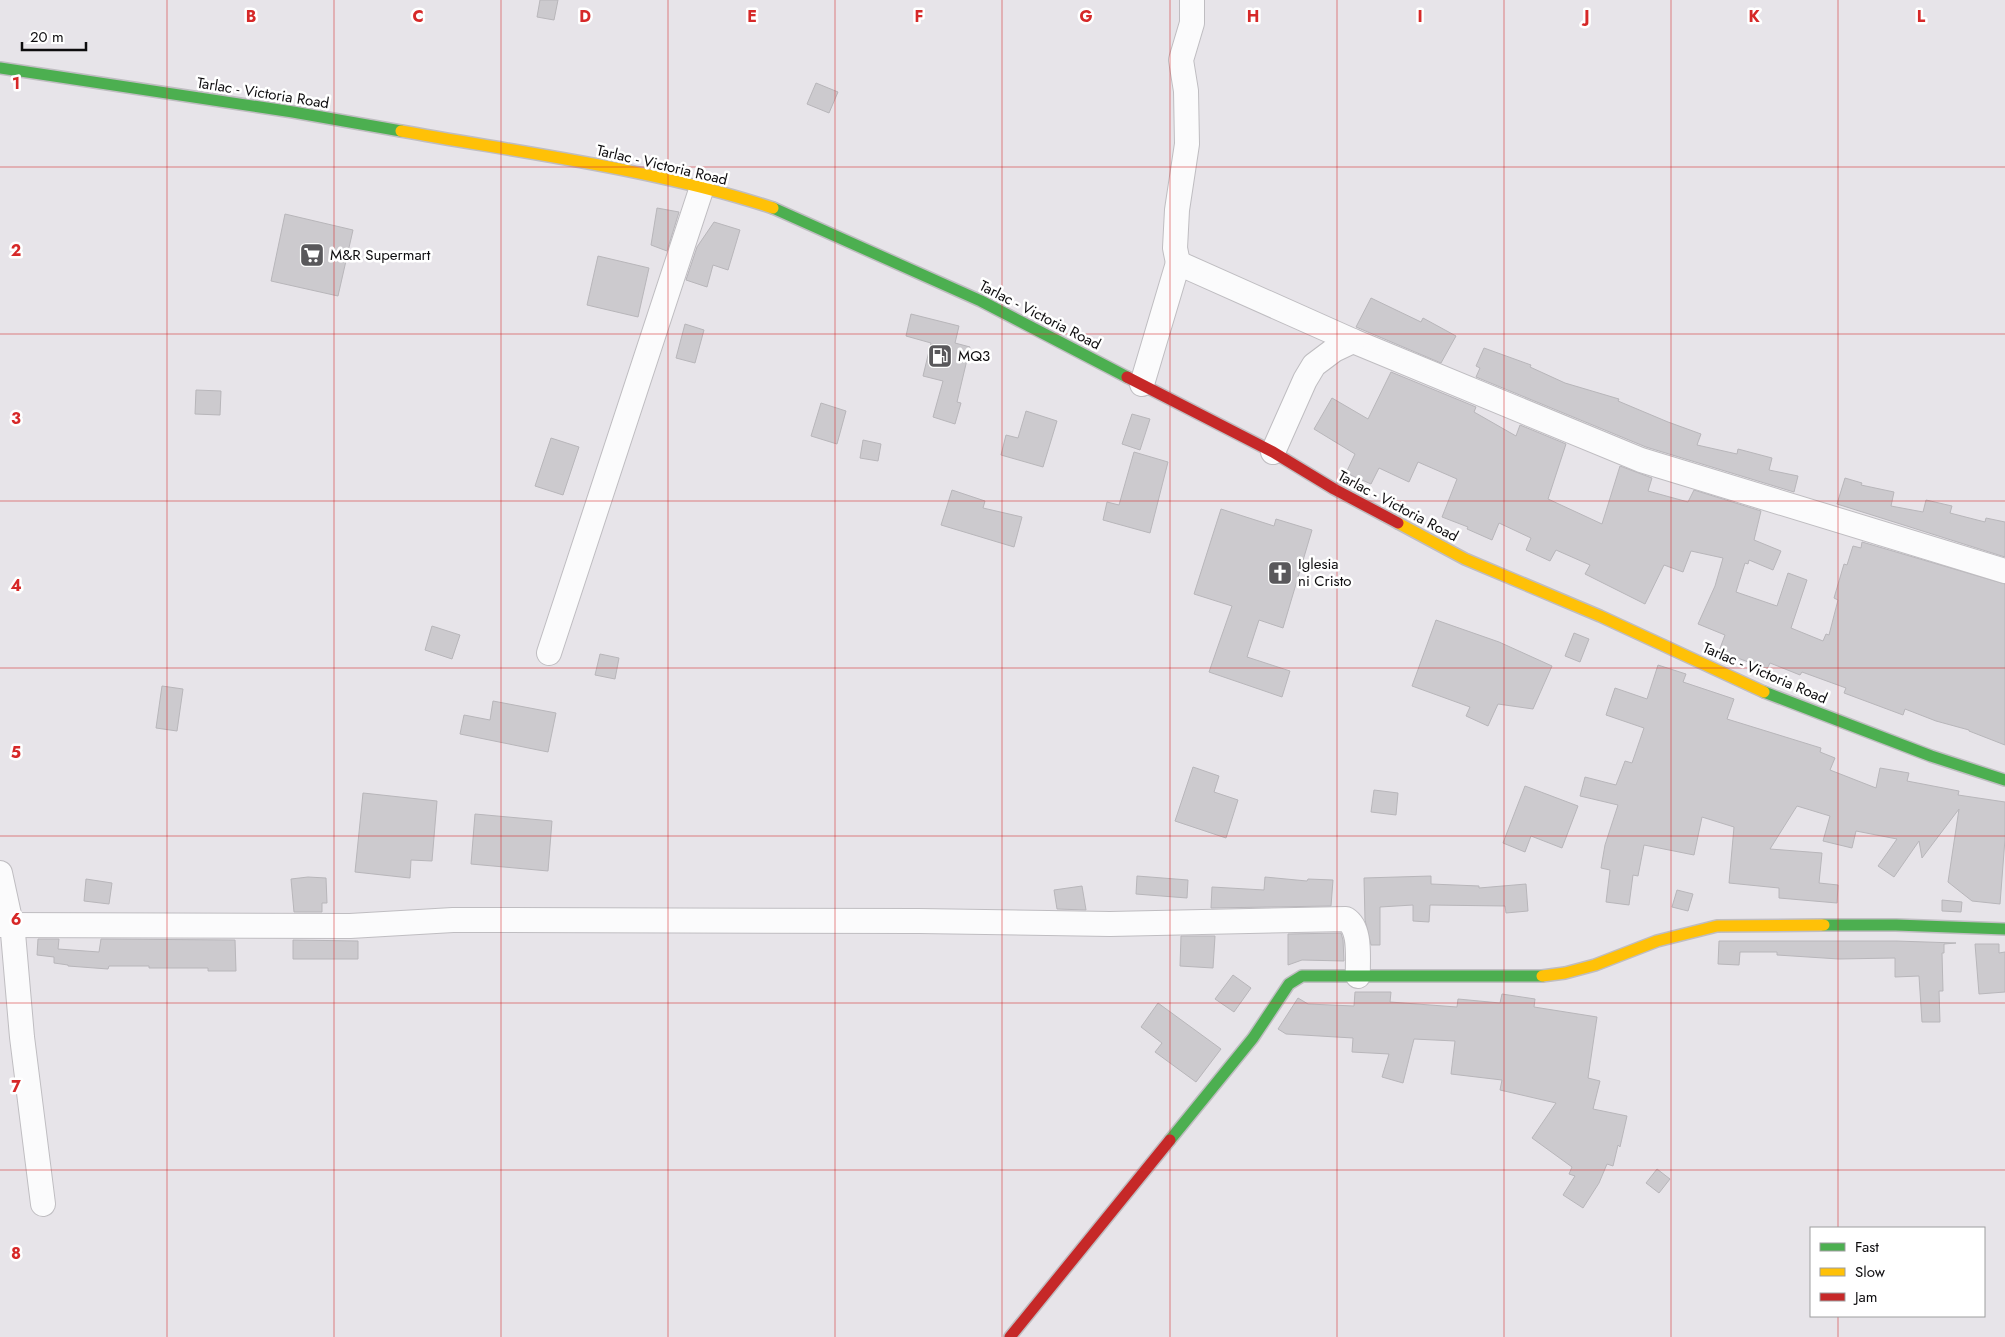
<svg xmlns="http://www.w3.org/2000/svg" width="2005" height="1337" font-family="Jost,sans-serif">
<style>
.building{fill:#cccace;stroke:#b8b6ba}
.lines{fill:none;stroke-linecap:round;stroke-linejoin:round}
.street-casing{stroke:#bfbdc1;stroke-width:26}
.fast-casing{stroke:#bfbdc1;stroke-width:14}
.slow-casing{stroke:#bfbdc1;stroke-width:14}
.jam-casing{stroke:#bfbdc1;stroke-width:14}
.street{stroke:#fbfbfc;stroke-width:24}
.fast{stroke:#4caf50;stroke-width:11}
.slow{stroke:#ffc107;stroke-width:11}
.jam{stroke:#c62828;stroke-width:11}
.grid{fill:none;stroke:#d62828;stroke-width:1;stroke-opacity:0.55}
.labels{text-anchor:middle;stroke-width:5;stroke-linejoin:round;paint-order:stroke}
.street-label{font-size:15px;fill:#0d0c0e;stroke:#fff}
.poi-label{font-size:15px;fill:#0d0c0e;stroke:#fff;text-anchor:start}
.grid-label{font-size:16px;text-anchor:middle;font-weight:bold;fill:#d62828;stroke:#fff;stroke-width:5;stroke-linejoin:round;paint-order:stroke}
</style>
<rect width="100%" height="100%" fill="#e7e4e9"/>
<g class="building">
<path d="M540,0H558L554,20L537,17Z"/>
<path d="M816,83L838,92L829,113L807,104Z"/>
<path d="M657,208L679,212L667,251L651,245Z"/>
<path d="M285,214L353,230L338,296L271,281Z"/>
<path d="M714,222L740,230L728,270L713,265L707,287L686,280L697,247Z"/>
<path d="M598,256L649,268L638,317L587,305Z"/>
<path d="M1371,298L1421,322L1423,318L1456,336L1441,363L1356,327Z"/>
<path d="M911,314L959,326L955,343L970,347L957,402L961,403L955,424L933,417L943,381L923,376L931,343L906,336Z"/>
<path d="M685,324L704,330L695,363L676,358Z"/>
<path d="M1484,348L1531,365L1530,367L1565,383L1619,399L1618,401L1668,422L1701,434L1697,445L1737,454L1738,449L1772,458L1769,470L1798,476L1794,492L1646,447L1476,377L1480,368L1476,366Z"/>
<path d="M1391,372L1476,407L1474,412L1516,436L1520,425L1566,444L1548,499L1602,524L1620,466L1652,478L1648,491L1688,502L1694,490L1761,511L1754,540L1781,551L1773,570L1749,560L1748,564L1745,563L1736,592L1777,606L1788,573L1807,580L1791,628L1823,641L1826,634L1829,635L1838,600L1834,598L1844,564L1847,565L1853,546L1861,548L1862,542L2005,584V745L1969,731V730L1936,721L1905,709L1903,715L1844,693L1846,688L1802,672L1800,675L1770,663L1767,669L1719,651L1725,635L1698,624L1715,586L1723,558L1691,551L1683,572L1664,565L1645,604L1585,574L1590,565L1556,550L1550,561L1526,550L1531,538L1499,523L1492,540L1467,529L1468,527L1442,517L1457,479L1418,462L1409,482L1379,468L1371,484L1346,473L1355,454L1314,429L1332,398L1368,419Z"/>
<path d="M196,390L221,391L220,415L195,414Z"/>
<path d="M821,403L846,411L837,444L811,436Z"/>
<path d="M1026,411L1057,421L1043,467L1001,455L1006,435L1018,438Z"/>
<path d="M1132,414L1150,419L1140,450L1122,444Z"/>
<path d="M551,438L579,447L563,495L535,486Z"/>
<path d="M863,440L881,444L878,461L860,458Z"/>
<path d="M1134,452L1168,462L1150,533L1103,520L1107,502L1119,505Z"/>
<path d="M1845,478L1862,483L1861,485L1894,492L1891,506L1923,512L1926,500L1952,506L1950,513L1985,522L1986,518L2005,522V557L1837,504Z"/>
<path d="M952,490L985,501L983,508L1022,517L1014,547L941,525Z"/>
<path d="M1221,509L1274,526L1276,519L1312,530L1283,628L1259,620L1247,657L1290,671L1282,697L1209,672L1232,606L1194,594Z"/>
<path d="M1436,620L1499,642L1552,666L1533,709L1498,704L1488,726L1466,716L1470,707L1412,686Z"/>
<path d="M432,626L460,635L452,659L425,650Z"/>
<path d="M1574,633L1589,639L1580,662L1565,656Z"/>
<path d="M600,654L619,658L615,679L595,675Z"/>
<path d="M1658,665L1686,674L1683,682L1734,699L1727,719L1821,748L1820,752L1835,758L1830,770L1876,788L1880,768L1909,773L1907,781L1959,791L1958,795L2005,802V839L2000,904L1972,901L1948,882L1959,809L1922,858L1919,841L1894,877L1878,866L1897,839L1856,831L1852,848L1823,841L1830,816L1797,806L1770,849L1822,853L1819,883L1838,885L1837,903L1779,898V888L1729,883L1734,827L1702,817L1694,855L1644,845L1638,876L1633,875L1629,905L1606,902L1610,870L1601,868L1605,845L1618,805L1580,796L1585,777L1616,785L1625,761L1632,763L1644,728L1606,715L1615,688L1647,699Z"/>
<path d="M162,686L183,689L177,731L156,728Z"/>
<path d="M493,701L556,713L548,752L460,734L464,715L490,720Z"/>
<path d="M1193,767L1219,776L1214,792L1238,800L1226,838L1175,821Z"/>
<path d="M1525,786L1578,806L1562,848L1531,836L1525,852L1503,843Z"/>
<path d="M1374,790L1398,793L1396,815L1371,812Z"/>
<path d="M363,793L437,801L432,861L411,860L410,878L355,872Z"/>
<path d="M475,814L552,821L548,871L471,864Z"/>
<path d="M1137,876L1188,880L1187,898L1136,894Z"/>
<path d="M1431,876V884L1479,886V888L1526,884L1528,911L1506,913L1505,906L1430,905L1429,922L1413,921V905L1380,907V945H1371L1365,920L1364,878Z"/>
<path d="M308,877L326,878L327,903H322V912H294L291,879Z"/>
<path d="M1265,877L1307,881L1308,879L1333,880L1331,906L1211,908L1212,887L1264,890Z"/>
<path d="M86,879L112,883L109,904L84,901Z"/>
<path d="M1082,886L1086,910L1057,909L1054,890Z"/>
<path d="M1677,890L1693,894L1688,911L1672,907Z"/>
<path d="M1942,900L1962,902L1961,912L1942,911Z"/>
<path d="M1341,933L1343,940L1344,961L1302,960L1288,965V934Z"/>
<path d="M1181,936H1215L1213,968L1180,966Z"/>
<path d="M38,939H59L58,949L99,952L101,939L235,940L236,971H208V968H149V966H109L108,969L68,966V965L54,963V957L37,955Z"/>
<path d="M293,940L358,941V959H293Z"/>
<path d="M1719,941H1896L1956,943L1944,944V953H1942L1943,991H1939L1940,1022H1922L1919,976L1895,977V958L1839,959L1777,955V952H1740L1739,965L1718,964Z"/>
<path d="M1975,944H1999V953L2005,952V992L1979,994Z"/>
<path d="M1233,975L1251,988L1234,1012L1215,999Z"/>
<path d="M1355,992H1391L1390,1002L1457,1007L1458,999L1500,1003L1502,994L1535,999L1534,1007L1597,1017L1588,1078L1600,1081L1593,1109L1627,1116L1620,1147L1618,1145L1613,1166L1607,1164L1599,1183L1583,1208L1563,1195L1575,1176L1569,1174L1572,1167L1532,1138L1556,1103L1500,1090L1502,1080L1451,1074L1455,1041L1414,1039L1403,1083L1382,1077L1389,1054L1352,1052L1353,1038L1286,1034L1278,1029L1298,998L1308,1004L1354,1006Z"/>
<path d="M1158,1003L1221,1049L1196,1082L1155,1052L1162,1043L1141,1027Z"/>
<path d="M1657,1169L1670,1179L1659,1193L1646,1183Z"/>
</g>
<g class="lines">
<defs>
<g id="street">
<path d="M1178,263L1175,248L1177,210L1187,144L1186,91L1181,60L1192,23V0"/>
<path d="M1142,384L1178,263L1353,341L1641,460L2005,571"/>
<path d="M1273,452L1305,380L1314,365L1334,350L1353,341"/>
<path d="M549,653L702,187"/>
<path d="M0,873L13,933L22,1037L43,1204"/>
<path d="M0,925L350,926L453,920L919,921L1110,924L1346,919C1362,929 1357,960 1358,976"/>
</g>
<g id="fast">
<path d="M0,68L293,112L401,131"/>
<path d="M773,208L981,301L1127,377"/>
<path d="M1764,692L1931,756L2005,780"/>
<path d="M1824,925H1896L2005,929"/>
<path d="M1170,1140L1253,1038L1289,984L1302,976H1542"/>
</g>
<g id="slow">
<path d="M401,131C523,153 655,169 773,208"/>
<path d="M1398,523L1465,559L1600,616L1764,692"/>
<path d="M1542,976L1565,973L1595,965L1657,941L1717,926L1824,925"/>
</g>
<g id="jam">
<path d="M1127,377L1273,452L1334,489L1398,523"/>
<path d="M1010,1337L1170,1140"/>
</g>
</defs>
<use href="#street" class="street-casing"/>
<use href="#fast" class="fast-casing"/>
<use href="#slow" class="slow-casing"/>
<use href="#jam" class="jam-casing"/>
<use href="#street" class="street"/>
<use href="#fast" class="fast"/>
<use href="#slow" class="slow"/>
<use href="#jam" class="jam"/>
</g>
<path class="grid" d="M167,0V1337M334,0V1337M501,0V1337M668,0V1337M835,0V1337M1002,0V1337M1170,0V1337M1337,0V1337M1504,0V1337M1671,0V1337M1838,0V1228M0,167H2005M0,334H2005M0,501H2005M0,668H2005M0,836H2005M0,1003H2005M0,1170H2005M1838,1316V1337"/>
<defs>
<symbol id="supermarket-square" viewBox="-11 -11 22 22"><rect x="-9" y="-9" width="18" height="18" rx="4" fill="#59585b" stroke="#fff"/><path d="M-6-5.5h2.5l.6 2H6L4.5 2H-2.5L-4.4-4H-6ZM-1.5 3.2a1.3 1.3 0 1 0 .1 0ZM3 3.2a1.3 1.3 0 1 0 .1 0Z" fill="#fff"/></symbol>
<symbol id="fuel-square" viewBox="-11 -11 22 22"><rect x="-9" y="-9" width="18" height="18" rx="4" fill="#59585b" stroke="#fff"/><path d="M-5.5-6h7V0h2V4h1.3V-2.5L3-4.5l.8-.8L6-3V5H2.5V1h-1V6h-7ZM-4.2-4.7v3.2H.2V-4.7Z" fill="#fff"/></symbol>
<symbol id="church-square" viewBox="-11 -11 22 22"><rect x="-9" y="-9" width="18" height="18" rx="4" fill="#59585b" stroke="#fff"/><path d="M-1.2-6h2.4v3.5h3.3v2.4h-3.3V6h-2.4V-.1h-3.3v-2.4h3.3Z" fill="#fff"/></symbol>
</defs>
<g fill-rule="evenodd">
<use href="#supermarket-square" x="298" y="241" width="28" height="28"/>
<use href="#fuel-square" x="926" y="342" width="28" height="28"/>
<use href="#church-square" x="1266" y="559" width="28" height="28"/>
</g>
<g class="labels">
<g class="street-label">
<text transform="translate(263 93) rotate(9)" y="5">Tarlac - Victoria Road</text>
<text transform="translate(662 165) rotate(13)" y="5">Tarlac - Victoria Road</text>
<text transform="translate(1040 315) rotate(27)" y="5">Tarlac - Victoria Road</text>
<text transform="translate(1398 506) rotate(28)" y="5">Tarlac - Victoria Road</text>
<text transform="translate(1765 673) rotate(23)" y="5">Tarlac - Victoria Road</text>
</g>
<g class="poi-label">
<text x="330" y="260">M&amp;R Supermart</text>
<text x="958" y="361">MQ3</text>
<text x="1298" y="569">Iglesia<tspan x="1298" dy="17">ni Cristo</tspan></text>
</g>
</g>
<g class="grid-label">
<text x="251" y="22">B</text>
<text x="418" y="22">C</text>
<text x="585" y="22">D</text>
<text x="752" y="22">E</text>
<text x="919" y="22">F</text>
<text x="1086" y="22">G</text>
<text x="1253" y="22">H</text>
<text x="1420" y="22">I</text>
<text x="1587" y="22">J</text>
<text x="1754" y="22">K</text>
<text x="1921" y="22">L</text>
<text x="16" y="89">1</text>
<text x="16" y="256">2</text>
<text x="16" y="424">3</text>
<text x="16" y="591">4</text>
<text x="16" y="758">5</text>
<text x="16" y="925">6</text>
<text x="16" y="1092">7</text>
<text x="16" y="1259">8</text>
</g>
<rect x="1810" y="1227" width="175" height="90" fill="#ffffff" stroke="#9e9e9f"/>
<rect x="1820" y="1243" width="25" height="8" fill="#4caf50" stroke="#9e9e9f"/>
<text x="1855" y="1252" font-size="15" fill="#0d0c0e">Fast</text>
<rect x="1820" y="1268" width="25" height="8" fill="#ffc107" stroke="#9e9e9f"/>
<text x="1855" y="1277" font-size="15" fill="#0d0c0e">Slow</text>
<rect x="1820" y="1293" width="25" height="8" fill="#c62828" stroke="#9e9e9f"/>
<text x="1855" y="1302" font-size="15" fill="#0d0c0e">Jam</text>
<path d="M22 42v8h64v-8" fill="none" stroke="#0d0c0e" stroke-width="2.5"/>
<text x="30" y="42" font-size="15" fill="#0d0c0e" stroke="#ffffff" stroke-width="4" paint-order="stroke">20 m</text>
</svg>
